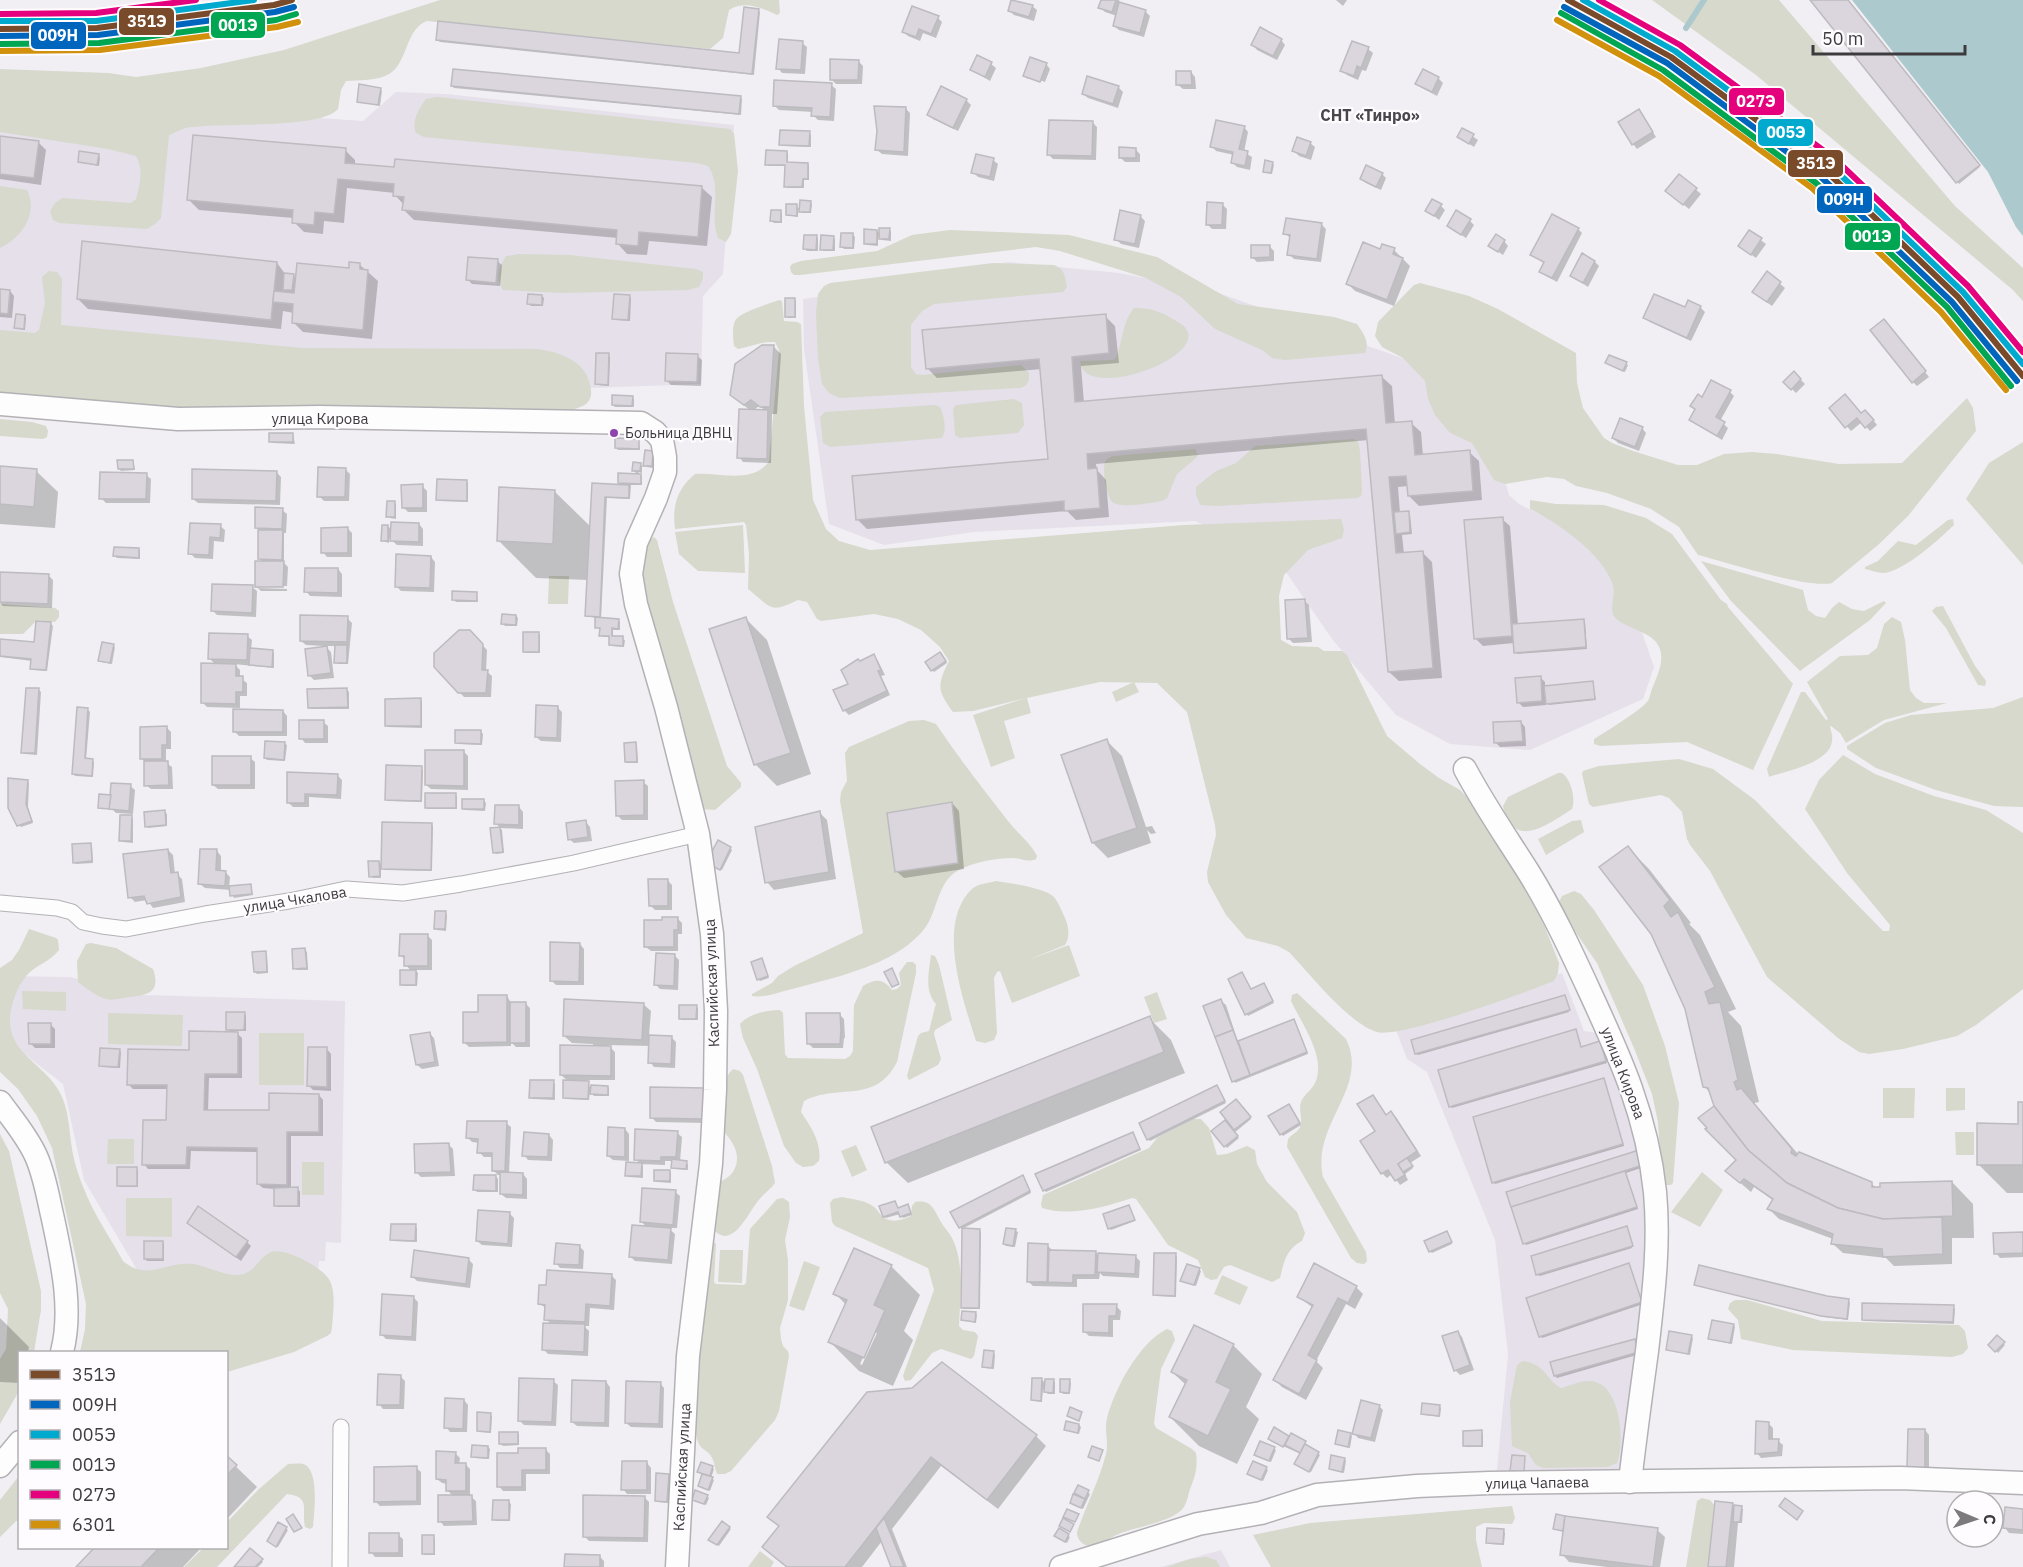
<svg xmlns="http://www.w3.org/2000/svg" width="2023" height="1567" font-family="'IBM Plex Sans',sans-serif">
<style>
.built{fill:#e6e0ea}
.green{fill:#d6d9cc}
.water{fill:#acc9ce}
.shadow{fill:#0003;fill-rule:evenodd}
.lines{fill:none;stroke-linecap:round;stroke-linejoin:round}
.stream{stroke:#acc9ce;stroke-width:6}
.building{fill:#dbd6de;stroke:#bdbbbf;stroke-width:1.5}
.street-casing{stroke:#b3b1b5;stroke-width:17}
.secondary-casing{stroke:#b3b1b5;stroke-width:25}
.street{stroke:#fdfdfd;stroke-width:15}
.secondary{stroke:#fdfdfd;stroke-width:22}
.rail-1-casing{stroke:#fefcff;stroke-width:10}
.rail-2-casing{stroke:#fefcff;stroke-width:10}
.rail-3-casing{stroke:#fefcff;stroke-width:10}
.rail-4-casing{stroke:#fefcff;stroke-width:10}
.rail-5-casing{stroke:#fefcff;stroke-width:10}
.rail-6-casing{stroke:#fefcff;stroke-width:10}
.rail-1{stroke:#7a4b2a;stroke-width:6}
.rail-2{stroke:#0065bd;stroke-width:6}
.rail-3{stroke:#00a9ce;stroke-width:6}
.rail-4{stroke:#00a651;stroke-width:6}
.rail-5{stroke:#e5007d;stroke-width:6}
.rail-6{stroke:#d2910c;stroke-width:6}
.bus-dot{fill:#8e44ad;stroke:#fefcff;stroke-width:2}
.labels{text-anchor:middle;stroke-width:4.5;stroke-linejoin:round;paint-order:stroke}
.bus-label{font-size:14px;fill:#3d3b3e;stroke:#fefcff;text-anchor:start}
.street-label{font-size:15px;fill:#3d3b3e;stroke:#fefcff}
.neighbourhood-label{font-size:16px;font-weight:bold;fill:#4a464c;stroke:#fefcff}
.line-badge{stroke:#fefcff;stroke-width:2}
.badge-label{font-size:16px;text-anchor:middle;font-weight:bold;fill:#fff}
</style>
<rect width="100%" height="100%" fill="#f1eff3"/>
<g class="built">
<path d="M396,92L446,94L734,125L723,274L703,296L701,384L590,388L0,373V121L277,115L363,121Z"/>
<path d="M1008,262L1119,273L1213,291L1416,363L1496,450L1509,495L1519,504L1591,540L1628,592L1654,667L1643,699L1530,750L1450,744L1396,715L1332,639L1277,559L1195,521L974,532L884,545L829,524L804,349L803,299L898,286Z"/>
<path d="M1562,973L1584,1031L1604,1034L1646,1169L1649,1251L1626,1475L1496,1480L1508,1355L1495,1240L1427,1072L1407,1059L1395,1027Z"/>
<path d="M4,976L70,977L144,995L345,1001L341,1243L326,1242L325,1261H319L318,1273L159,1307L84,1180L63,1084L0,1035Z"/>
<path d="M1221,1550L1230,1567H1161Z"/>
</g>
<g class="green">
<path d="M440,0H779L780,13L777,15C762,8 745,0 729,10L723,38L710,49L427,21C405,29 408,63 389,74C377,81 359,80 346,81L341,90L338,109C320,130 216,122 186,128C181,129 174,133 169,135L161,218L155,224L147,229L59,223L53,220L50,212L54,204L62,198L131,203L136,199C140,184 144,170 136,156L108,149L0,132V69L108,73L136,77L201,68L284,50Z"/>
<path d="M1652,0H1779L1955,206L2023,268V301L2013,290L1756,75Z"/>
<path d="M437,97L730,129L734,133L738,171L731,234L726,242L718,238C709,215 723,188 708,166L697,163L424,137L416,133C411,121 419,109 426,99Z"/>
<path d="M0,186L27,190C39,214 21,238 0,248Z"/>
<path d="M950,230L1069,235L1157,257L1238,304L1334,317L1357,324C1363,333 1370,341 1365,353L1285,360L1272,358L1262,350L1215,329L1181,297L1146,278L1060,251L1036,247L800,275H794L791,272L790,267L792,264L801,261L877,251L912,235Z"/>
<path d="M520,254L570,255L696,269L703,272V278L699,287L688,290L563,293L503,290C495,279 499,267 506,256Z"/>
<path d="M993,263L1054,265C1065,269 1065,277 1067,287L1063,292L934,304L922,311L911,325V367L916,374L922,375L1021,365L1029,373C1029,382 1029,385 1020,388L840,398L829,393L822,384L818,358L816,313L818,294L824,286L830,283Z"/>
<path d="M49,271L57,272L62,279L61,325L302,348L538,349C559,352 586,361 590,385C592,392 592,399 586,404C584,406 577,408 573,410L191,408L63,400L0,392V330L35,333L39,330L45,303L42,277Z"/>
<path d="M1420,283L1469,296L1498,309L1576,353L1577,383L1583,408L1604,438L1612,443L1633,451L1678,465H1697L1724,454L1752,452L1777,454L1839,464L1902,463L1967,398L1973,408L1976,431L1908,516L1878,545L1832,583C1808,589 1726,562 1698,555L1679,527L1651,509L1607,493L1576,486L1564,479L1547,477L1505,484L1494,480L1472,443L1450,433L1435,415L1428,399L1425,381L1403,358L1382,347L1375,336L1378,322L1414,285Z"/>
<path d="M779,300L782,301L784,321L797,322L801,324L804,406L813,500L826,529L839,541L870,550L1184,525L1341,519L1344,530L1342,538L1308,550L1284,575L1279,596L1281,640L1292,646L1318,647L1324,651H1342L1347,655L1387,736L1420,764L1439,778L1460,790L1466,796L1522,881L1544,925L1559,963L1558,973L1554,981C1527,992 1398,1039 1377,1032C1349,1024 1310,974 1289,952L1278,946L1246,938L1226,915L1208,882L1207,872L1216,835L1215,825L1187,712L1157,683L1100,682L1027,698L1031,713L1004,721L1015,758L991,767L973,715L1026,698L973,711L953,712C937,691 937,685 949,661L940,647L921,630L898,619L874,614L821,621L817,619L807,602L798,600C769,614 772,608 748,589L749,554L746,525L744,522L675,529C672,506 677,489 695,474C719,472 753,485 769,461L779,350L775,342C761,341 751,347 738,349L734,346C733,339 732,327 735,321C739,312 769,304 779,300Z"/>
<path d="M1134,308C1154,308 1161,312 1178,322C1228,351 1083,406 1080,361L1113,360L1116,358C1123,340 1122,323 1134,308Z"/>
<path d="M1014,399L1022,403L1024,425L1018,433L960,438L955,435L953,409L956,405Z"/>
<path d="M935,405L940,407C944,415 947,430 942,438L830,447L823,443L820,417L825,412Z"/>
<path d="M0,419L32,422L46,426L48,431L47,437L43,439L0,436Z"/>
<path d="M1353,439L1358,441L1360,451L1362,491L1361,496L1357,498L1217,506L1200,505L1196,494V487L1216,471L1236,463L1255,446Z"/>
<path d="M2023,442V565L1966,499L1989,463Z"/>
<path d="M1195,449L1198,455L1196,458L1177,474L1167,498L1162,501C1152,503 1122,508 1114,503C1106,499 1102,470 1105,462C1107,458 1109,458 1113,456Z"/>
<path d="M1530,500L1556,504L1604,505L1646,518L1672,534L1721,600L1727,604L1728,607L1793,684L1753,770L1687,742L1600,746L1594,744V739C1607,731 1638,712 1647,702C1650,699 1650,694 1652,689C1658,674 1669,653 1653,639C1643,630 1619,625 1614,616C1609,608 1616,595 1613,585C1602,553 1558,523 1530,509Z"/>
<path d="M1953,519L1954,525C1938,540 1906,570 1884,573C1878,573 1870,570 1865,569V567L1878,561L1898,541L1916,545L1948,520Z"/>
<path d="M743,525L745,573L698,571L679,554L675,532Z"/>
<path d="M654,537L657,540L673,602L727,766L741,783V787L715,810L702,809L645,599L640,568L649,540Z"/>
<path d="M1701,561L1803,590L1808,610L1816,616L1825,618L1832,608L1839,602L1852,609L1864,611L1884,601L1886,603L1870,620L1800,671L1731,601Z"/>
<path d="M549,576H569L568,604H548Z"/>
<path d="M0,604L55,608L59,611V617L55,622L37,620L23,634H0Z"/>
<path d="M1943,606L1975,666L1986,681L1985,686L1978,685L1946,628L1932,611L1936,607Z"/>
<path d="M1892,617L1901,622L1905,640L1910,690L1916,698L1924,703H1947L1884,720L1846,743L1840,733L1831,726L1830,727C1831,731 1833,737 1832,741C1830,763 1786,771 1769,777L1767,769L1801,692H1805L1826,720L1828,719L1807,682L1840,656L1868,655L1877,648L1884,624Z"/>
<path d="M1134,682L1139,692L1116,702L1112,692Z"/>
<path d="M2023,697V807L1994,806L1936,790L1876,768L1847,749V746L1885,723L1911,715L1993,708Z"/>
<path d="M924,720L936,724C958,757 983,789 1008,821C1017,833 1030,842 1037,856L1036,859C1028,863 1021,858 1013,858C996,858 974,862 959,870C937,881 938,911 925,928C916,940 902,950 889,957C858,973 822,981 788,990C776,993 765,998 752,996V994L772,983L778,976L794,966L863,933L840,801L841,792L847,781L845,753L849,747L909,721Z"/>
<path d="M1843,755L1875,774L1934,796L1986,810L2023,833V989L1976,1025L1957,1036L1903,1049L1869,1054L1859,1052L1838,1038L1767,977L1710,871L1690,845L1687,839L1682,812L1669,798L1661,795L1593,807L1589,804L1582,774L1583,771L1599,766L1679,759L1713,769L1755,800L1883,931H1889L1890,925L1847,873L1805,809L1819,780Z"/>
<path d="M1558,773H1562C1571,779 1576,799 1572,809C1547,825 1513,851 1503,806L1508,797Z"/>
<path d="M1581,820L1584,832L1546,855L1538,839L1572,821Z"/>
<path d="M996,881C1009,883 1046,888 1054,897C1059,903 1062,912 1065,918C1069,927 1070,937 1065,945L1028,960L1069,945L1080,976L1012,1003L1000,971L997,972L994,978L997,1033L994,1040L985,1043L976,1041C963,1000 935,922 973,888C978,884 989,883 996,881Z"/>
<path d="M1574,891L1581,894L1594,910L1643,985L1665,1046L1679,1103L1673,1183L1671,1185H1664L1662,1182L1658,1122L1652,1094L1634,1048L1597,963L1565,917L1559,902L1562,896Z"/>
<path d="M29,929L56,938L58,940L59,950C50,962 36,965 27,975C17,986 11,1004 10,1018C8,1053 44,1064 59,1091C69,1108 69,1130 72,1149C74,1162 79,1177 84,1189C93,1213 111,1239 123,1261C148,1282 165,1261 193,1264C209,1266 230,1280 246,1273C256,1269 261,1256 271,1252C285,1247 324,1268 330,1281C336,1293 333,1314 332,1327L331,1333L327,1336L294,1352L227,1372L226,1352H80L85,1329L86,1304L52,1148L37,1116L18,1089L0,1072V968L12,960L19,950Z"/>
<path d="M91,943L116,948L153,969C161,992 149,995 129,997C122,998 113,1001 106,999C96,996 86,988 78,982L77,961L86,944Z"/>
<path d="M931,955L935,956L939,965L952,1020L935,1030L934,1034L941,1059L938,1065L909,1080L907,1076L918,1036L921,1033L929,1031L935,1007L936,1004C924,990 929,972 931,955Z"/>
<path d="M907,962H913L916,965V973L897,1062C875,1105 838,1083 804,1101L801,1112C811,1127 822,1143 819,1161L813,1166L803,1167L796,1163L784,1146L757,1069L743,1038L740,1024C748,1014 768,1010 780,1010L783,1013L785,1054L788,1058L845,1059L850,1056L853,1051L854,1005L863,986C875,979 883,978 892,990L897,989L901,985L899,973Z"/>
<path d="M22,991L66,992V1011L23,1009Z"/>
<path d="M1157,992L1167,1019L1154,1023L1144,997Z"/>
<path d="M1297,993L1346,1039C1370,1088 1311,1124 1323,1177L1366,1252L1367,1261L1364,1264L1357,1263L1351,1258L1287,1147L1288,1139C1291,1135 1296,1133 1299,1129C1304,1122 1298,1110 1301,1102C1304,1094 1312,1090 1315,1083C1327,1058 1302,1024 1291,1001L1292,995Z"/>
<path d="M108,1013L183,1015L182,1046L108,1044Z"/>
<rect x="259" y="1033" width="45" height="52"/>
<path d="M733,1069L740,1071L743,1075L772,1166L775,1183C770,1190 763,1194 758,1201C747,1215 730,1254 711,1226L715,1185C721,1181 731,1177 734,1170C742,1156 733,1141 723,1131C723,1113 718,1082 733,1069Z"/>
<path d="M1883,1088H1915L1914,1118H1883Z"/>
<path d="M1946,1088H1965V1110L1946,1111Z"/>
<path d="M1194,1119H1201L1209,1128L1217,1155L1227,1154L1247,1146L1255,1150L1257,1164L1267,1182L1297,1212L1305,1233L1302,1241C1286,1249 1284,1262 1280,1278L1272,1282L1230,1265L1224,1267L1217,1279L1211,1280L1205,1277L1198,1260L1168,1245L1136,1199L1132,1198C1105,1207 1070,1217 1042,1208L1041,1204L1043,1195L1149,1148L1157,1138Z"/>
<path d="M1955,1132H1974V1155H1956Z"/>
<path d="M0,1134L9,1151L41,1291V1310L34,1352H20L19,1391L0,1424V1359L6,1349L8,1309L0,1293Z"/>
<path d="M108,1139H134V1164H107Z"/>
<path d="M856,1145L867,1170L852,1177L841,1151Z"/>
<rect x="302" y="1162" width="22" height="33"/>
<path d="M1702,1172L1723,1190L1700,1227L1671,1212Z"/>
<path d="M842,1197C851,1199 866,1200 874,1207C877,1209 878,1212 880,1214C889,1224 900,1221 911,1216L912,1206L915,1202C932,1199 934,1210 941,1222C944,1228 949,1232 952,1238C965,1263 960,1299 959,1326L963,1330L975,1332L978,1336L974,1356L971,1359L941,1349L932,1353L911,1380L905,1381L903,1376L905,1370L934,1290L928,1268L835,1226L832,1222L830,1203L833,1199Z"/>
<path d="M126,1198H172V1237L126,1236Z"/>
<path d="M783,1198L789,1202L790,1217L785,1240L788,1260V1300L780,1328L781,1339L783,1346L788,1351L789,1356L779,1411L775,1420L731,1471L725,1474H717C715,1470 715,1465 713,1460C708,1446 697,1454 696,1430L697,1359L709,1241H713L716,1244L714,1282L716,1284L744,1285L746,1283L750,1229L777,1199Z"/>
<path d="M720,1250H743L742,1283L718,1282Z"/>
<path d="M804,1261L820,1267L804,1311L789,1306Z"/>
<path d="M1222,1275L1248,1287L1240,1305L1214,1294Z"/>
<path d="M1735,1300H1747L1822,1321L1959,1325L1965,1331L1968,1348L1963,1354L1952,1357L1793,1350L1741,1339L1738,1320L1728,1309L1730,1303Z"/>
<path d="M1167,1329L1172,1331L1175,1340L1161,1369L1154,1423L1156,1428L1192,1449L1196,1453C1198,1467 1195,1477 1190,1489C1188,1495 1187,1502 1184,1507C1175,1521 1137,1527 1121,1533C1112,1536 1101,1545 1091,1546C1083,1546 1077,1540 1077,1532C1086,1506 1099,1481 1106,1454C1109,1443 1104,1430 1107,1418C1115,1388 1139,1343 1167,1329Z"/>
<path d="M1523,1361C1546,1364 1545,1379 1561,1388C1569,1386 1580,1381 1588,1381C1621,1380 1625,1442 1617,1463L1607,1467L1543,1468L1536,1465L1528,1453L1512,1446L1510,1402L1517,1365Z"/>
<path d="M288,1464C293,1464 298,1463 303,1464C320,1469 314,1513 313,1527L310,1529L305,1527C301,1510 312,1497 287,1494L217,1567H184L203,1548H226L227,1522L259,1489Z"/>
<path d="M19,1476V1521H16L0,1537V1500Z"/>
<path d="M1702,1498L1710,1500L1714,1505L1708,1567H1686L1697,1501Z"/>
<path d="M1512,1506L1515,1518L1512,1524L1484,1523L1476,1527V1540L1482,1567H1271L1253,1535L1310,1523Z"/>
<path d="M760,1551L774,1562L771,1567H748Z"/>
<path d="M1206,1557L1216,1560L1220,1567H1167L1190,1559Z"/>
</g>
<path class="water" d="M1852,0H2023V236L2016,227L1988,172Z"/>
<g class="shadow">
<path d="M1012,0L1032,6L1037,10L1034,21L1014,15L1009,10Z"/>
<path d="M1103,0H1119L1120,4L1145,11L1150,16L1144,37L1119,30L1114,26L1117,16L1105,12L1100,7Z"/>
<path d="M1336,0H1347L1343,6Z"/>
<path d="M1812,0H1847L1980,167L1959,184Z"/>
<path d="M758,10L760,12L754,75L440,42L438,40L740,54Z"/>
<path d="M938,18L942,22L936,38L923,33L920,41L908,36L903,31Z"/>
<path d="M1281,40L1285,45L1277,60L1257,50L1253,45Z"/>
<path d="M802,43L807,47L805,74L782,73L778,68Z"/>
<path d="M1353,43L1368,49L1373,53L1366,71L1362,70L1358,80L1347,75L1342,70Z"/>
<path d="M858,61L863,66L862,84H836L831,79Z"/>
<path d="M991,64L996,68L990,81L972,70Z"/>
<path d="M1046,64L1050,69L1045,82L1028,76V79L1024,76Z"/>
<path d="M1191,72L1195,77L1196,89H1183L1178,85Z"/>
<path d="M1438,78L1443,83L1437,96L1422,88L1417,84Z"/>
<path d="M831,85L836,89L834,121L818,120L813,115V112L779,110L774,105Z"/>
<path d="M452,86L740,97L742,99L741,115L454,88Z"/>
<path d="M1118,87L1123,92L1118,108L1088,98L1083,94Z"/>
<path d="M380,89L382,91L380,106L358,101Z"/>
<path d="M966,100L971,105L958,131L933,119L929,115Z"/>
<path d="M906,109L910,113L908,156L882,154L877,150Z"/>
<path d="M1643,116L1656,137L1637,149L1633,144Z"/>
<path d="M1093,123L1097,127L1096,160L1053,159L1048,154Z"/>
<path d="M1244,127L1248,132L1244,152L1252,157L1250,170L1237,167L1233,163L1234,155L1216,151L1212,146Z"/>
<path d="M1463,130L1478,140L1474,147L1459,137Z"/>
<path d="M809,133L811,135V147L783,146L781,144Z"/>
<path d="M0,138L38,142L46,150L41,185L0,179Z"/>
<path d="M1310,143L1315,147L1311,160L1299,156L1294,151Z"/>
<path d="M1135,149L1140,154V162H1125L1120,157Z"/>
<path d="M345,150L355,160V165L702,188L712,197L707,246L649,241L647,255L627,254L618,244V238L414,220L404,210V205L395,195V193L347,188L344,223L324,221L323,234L304,232L294,222V218L199,210L189,200Z"/>
<path d="M786,152L788,154V164H808L809,166V180H804V188H788L786,186V166H769L767,164Z"/>
<path d="M98,155L100,157L99,166L79,162Z"/>
<path d="M993,160L998,164L994,181L978,177L973,172Z"/>
<path d="M1272,163L1274,165L1272,174L1266,173L1264,171Z"/>
<path d="M1382,174L1386,178L1381,190L1366,183L1361,179Z"/>
<path d="M1680,176L1701,194L1689,209L1672,195Z"/>
<path d="M810,202L812,204L811,213H803L798,209V217L787,215L796,206L801,210Z"/>
<path d="M1222,204L1227,209L1226,229H1212L1207,224Z"/>
<path d="M1441,206L1445,210L1439,220L1427,210Z"/>
<path d="M780,212L782,214V223H774L772,221Z"/>
<path d="M1140,216L1145,221L1139,248L1121,244L1116,239Z"/>
<path d="M1470,221L1474,225L1466,238L1448,226Z"/>
<path d="M1321,224L1326,229L1321,262L1294,259L1289,254L1290,238L1285,233Z"/>
<path d="M1578,229L1582,233L1557,282L1546,276L1541,271L1545,264L1532,255Z"/>
<path d="M889,230L891,231V241L882,240L878,236V246L867,245L865,243L877,231L881,235Z"/>
<path d="M1750,232L1766,244L1756,258L1745,250Z"/>
<path d="M853,235L855,237L854,249H844L842,247Z"/>
<path d="M816,237L818,239V251H807L805,249Z"/>
<path d="M833,237L835,239V251H824L822,249Z"/>
<path d="M1504,241L1508,246L1503,255L1490,246Z"/>
<path d="M1269,246L1274,251V261L1257,262L1252,257Z"/>
<path d="M1394,250L1410,266L1394,306L1355,291L1348,284L1381,251Z"/>
<path d="M497,261L502,265L500,286L472,284L468,280Z"/>
<path d="M1595,262L1599,266L1588,287L1572,276Z"/>
<path d="M277,263L286,275H293L297,279L350,269L360,265L378,281L372,339L303,332L293,322L294,313L283,311L281,329L88,309L78,299Z"/>
<path d="M1767,273L1785,288L1772,306L1758,296Z"/>
<path d="M0,290L10,291L14,296L12,318L0,317Z"/>
<path d="M542,296L544,298L543,306H531L529,304Z"/>
<path d="M629,297L631,298L630,321L616,320L614,318Z"/>
<path d="M794,299L796,301V318H788L786,317Z"/>
<path d="M1700,307L1705,312L1691,341L1650,322L1645,318Z"/>
<path d="M25,316L26,318L25,330L18,329L16,327Z"/>
<path d="M1105,316L1115,326L1119,363L1081,366L1084,403L1382,377L1392,386L1395,424L1411,423L1421,432L1423,456L1469,452L1479,461L1482,500L1419,506L1409,496L1408,486L1398,487L1400,513H1408L1410,514L1412,534L1402,535L1404,554L1422,552L1432,562L1442,678L1399,681L1389,672L1369,440L1096,464L1097,470L1106,480L1109,517L1076,520L1067,511L867,529L857,519L1050,460L1042,369L937,378L927,368Z"/>
<path d="M1888,325L1929,377L1917,386L1913,382Z"/>
<path d="M774,347L781,354L777,414H772L771,463L743,462L739,457L751,411L731,395ZM759,406L766,411H753Z"/>
<path d="M608,355L610,357L609,386L598,385L596,383Z"/>
<path d="M697,356L702,360L701,386L671,385L667,381Z"/>
<path d="M1610,357L1628,365L1625,372L1607,363Z"/>
<path d="M1794,373L1805,384L1796,393L1785,382Z"/>
<path d="M1730,392L1734,396L1720,421L1728,428L1722,440L1690,420L1702,399Z"/>
<path d="M632,397L634,399V407H615L613,405Z"/>
<path d="M1831,408L1870,416L1877,425L1870,431L1862,422L1851,431Z"/>
<path d="M1642,428L1646,433L1639,451L1618,443L1613,438Z"/>
<path d="M293,435L295,444L273,443L271,442Z"/>
<path d="M638,440L640,450H618L616,448Z"/>
<path d="M652,452L654,454L653,468L647,467L645,465Z"/>
<path d="M133,461L135,470L121,471L119,469Z"/>
<path d="M640,464L642,466V473L638,472L642,477V485H631L630,499L607,498L601,619L618,620L620,622V630H613V637L625,640L624,647L612,646L611,644V637H603L601,629L596,627L597,618L586,616L588,580L536,578L499,541L554,491L591,527L593,485L619,486L620,474L638,475L633,470Z"/>
<path d="M0,468L36,471L58,492L55,528L0,524Z"/>
<path d="M345,469L350,474L349,501H324L319,496Z"/>
<path d="M276,472L281,477L280,505L198,503L193,499Z"/>
<path d="M146,475L151,479L150,503H106L101,498Z"/>
<path d="M466,481L468,483V502L440,501L438,500Z"/>
<path d="M422,486L427,491V512H408L403,507Z"/>
<path d="M394,503L396,505V519L390,518L388,516Z"/>
<path d="M282,510L287,514L286,533H284V563L288,567L287,586L259,585V588L287,589V591H261L256,586L263,562L260,559V531L256,527Z"/>
<path d="M1502,519L1510,526L1518,625L1583,620L1585,622L1587,649L1517,654L1514,643L1483,646L1476,639Z"/>
<path d="M419,524L423,529V546L397,545L389,538V543L383,541L388,526L392,531Z"/>
<path d="M220,526L225,530L224,542L214,541L213,559L195,558L190,553Z"/>
<path d="M348,529L352,533V557H327L323,552Z"/>
<path d="M138,549L140,551V559L117,558L115,556Z"/>
<path d="M431,557L435,562L434,592L401,591L396,586Z"/>
<path d="M338,569L342,574V597L310,596L306,591Z"/>
<path d="M0,573L49,576L53,580L52,608L3,606L0,603Z"/>
<path d="M252,587L257,591L256,617L217,615L213,611Z"/>
<path d="M476,593L478,602H456L454,600Z"/>
<path d="M1305,601L1309,605L1312,642L1293,643L1289,639Z"/>
<path d="M516,616L518,618L517,626H505L503,624Z"/>
<path d="M347,618L352,623L348,664H338L336,662V646H325L331,652L334,678L314,680L310,676L306,650L325,647L324,646L306,645L301,641Z"/>
<path d="M746,619L767,640L811,774L777,786L755,764Z"/>
<path d="M51,624L53,626L47,671L33,670L31,668L32,661L0,657V640L35,643Z"/>
<path d="M469,631L487,650L486,671L492,676L491,697H464L435,667Z"/>
<path d="M538,633L540,635V653H526L524,651Z"/>
<path d="M247,636L252,640L251,650L272,651L274,653V668L234,664L240,670V678L247,683V696H240V708L207,707L203,703L216,665L209,658Z"/>
<path d="M113,646L115,647L112,664L102,662L100,661Z"/>
<path d="M874,656L878,661L885,675L881,676L890,695L849,715L844,710L850,685L849,665Z"/>
<path d="M942,656L947,663L934,672L932,670Z"/>
<path d="M1540,677L1545,682V687L1592,682L1596,700L1549,705L1546,702V705L1523,707L1519,703Z"/>
<path d="M39,690L41,692L37,755L25,754L23,752Z"/>
<path d="M347,690L349,692V709H311L309,707Z"/>
<path d="M421,700L422,701V728L388,727L386,725Z"/>
<path d="M558,708L562,712L561,742L541,741L536,737Z"/>
<path d="M88,710L90,712L86,760L94,762L93,777L75,776L74,774Z"/>
<path d="M283,711L287,716V736H239L234,731Z"/>
<path d="M323,722L328,726V743H305L301,738Z"/>
<path d="M1521,722L1525,727L1526,746L1500,747L1495,742Z"/>
<path d="M167,728L171,732V749H166V763L172,767L173,789H151L146,785V763L142,759Z"/>
<path d="M481,732L483,734L482,745L458,744L456,742Z"/>
<path d="M1107,741L1122,756L1146,827L1152,826L1156,833L1151,834L1147,830L1151,843L1108,858L1093,843Z"/>
<path d="M285,744L287,745L285,761L267,760L265,758Z"/>
<path d="M636,744L637,745L638,763H628L626,762Z"/>
<path d="M464,752L468,756V790L431,789L426,785Z"/>
<path d="M250,758L255,762V789H218L213,785Z"/>
<path d="M421,768L423,770L422,802L388,801L386,799Z"/>
<path d="M337,775L342,780L341,799L309,797V807H293L288,802Z"/>
<path d="M27,781L29,783L28,807L33,823L21,827L19,825Z"/>
<path d="M643,782L648,786V820H622L617,815Z"/>
<path d="M130,786L135,790L133,814L116,813L113,810L99,807L112,796Z"/>
<path d="M455,795L457,797V809H428L426,807Z"/>
<path d="M484,801L486,803L485,811L465,810L463,808Z"/>
<path d="M952,803L959,811L964,869L904,878L896,871Z"/>
<path d="M519,807L523,812V829L500,828L496,823Z"/>
<path d="M165,812L167,814V826L148,828L147,826Z"/>
<path d="M820,813L827,820L836,879L774,890L767,882Z"/>
<path d="M130,816L133,819V843L123,842L121,841Z"/>
<path d="M586,822L590,827L592,841L574,843L569,839Z"/>
<path d="M431,824L433,826L432,871L385,870L381,866V878H373L371,876L379,862L383,866Z"/>
<path d="M500,828L502,830L504,853L496,854L494,852Z"/>
<path d="M91,844L92,846L93,863L76,864L74,862Z"/>
<path d="M730,848L732,850L722,870L710,864Z"/>
<path d="M1628,848L1649,869L1691,923L1689,924L1700,935L1736,1009L1728,1012L1741,1026L1759,1102L1754,1103L1798,1154L1872,1184L1876,1188L1952,1182L1973,1204L1974,1238H1952V1264L1894,1266L1886,1258L1843,1253L1833,1244V1239L1779,1219L1769,1209L1774,1201L1754,1187L1751,1192L1737,1180L1738,1160L1711,1094L1704,1086L1687,1008Z"/>
<path d="M168,850L173,855L175,874H177L182,879L185,902L153,908L147,900L135,902L130,897Z"/>
<path d="M217,851L221,856V872H225L230,877L229,888L251,885L253,895L234,898L231,890L205,888L200,884Z"/>
<path d="M667,880L672,885V910H655L650,905Z"/>
<path d="M445,913L447,915L446,931L437,930L435,928Z"/>
<path d="M677,918L682,923V934H678V951H651L646,947L663,922Z"/>
<path d="M427,935L432,940V970H415L418,973L417,986H403L402,984L411,971L406,965V960L401,956Z"/>
<path d="M580,944L584,949V985H556L551,980Z"/>
<path d="M305,950L307,952L308,970H297L295,968Z"/>
<path d="M265,953L267,955L268,973L257,974L255,972Z"/>
<path d="M674,955L679,960L678,990L660,989L656,985Z"/>
<path d="M762,960L769,978L760,981L758,979Z"/>
<path d="M1265,987L1274,1003L1248,1016L1247,1014L1251,991Z"/>
<path d="M507,996L511,1003H525L530,1008V1047H516L511,1042V1046L469,1047L464,1042L480,1014Z"/>
<path d="M1564,997L1569,1012L1418,1055L1416,1054Z"/>
<path d="M1221,1001L1226,1005L1238,1042L1294,1021L1308,1054L1235,1083Z"/>
<path d="M643,1004L651,1011L649,1036L671,1037L676,1042L675,1068L654,1067L650,1062V1046L608,1045L615,1052V1080H585L590,1087H607L609,1089V1096H594L590,1092L589,1100L566,1099L565,1098L569,1082L561,1075L593,1047V1044L572,1043L564,1036Z"/>
<path d="M696,1006L698,1008V1020H682L680,1018Z"/>
<path d="M244,1014L246,1015V1031H235L242,1038V1078H209L208,1111L270,1112L319,1095L323,1100V1136H291V1189L300,1191V1207H278L276,1205L275,1189L263,1188L258,1184L259,1152L191,1151L190,1169H148L144,1164L167,1122L168,1089H133L128,1084L190,1051L232,1033L227,1029Z"/>
<path d="M839,1014L844,1019L845,1038H844L843,1048H813L808,1043Z"/>
<path d="M1149,1018L1171,1040L1185,1073L908,1183L886,1162Z"/>
<path d="M50,1024L55,1029V1048H35L30,1043Z"/>
<path d="M1576,1031L1582,1048L1600,1043L1601,1045L1607,1063L1452,1108L1450,1106Z"/>
<path d="M429,1033L434,1038L439,1066L422,1069L417,1065Z"/>
<path d="M327,1049L331,1054V1091L313,1090L309,1086Z"/>
<path d="M119,1050L121,1052L120,1068L102,1067L100,1065Z"/>
<path d="M1603,1080L1624,1146L1495,1184L1493,1182Z"/>
<path d="M553,1082L555,1084V1100L533,1099L531,1097Z"/>
<path d="M1217,1086L1226,1103L1150,1141L1148,1139Z"/>
<path d="M703,1089L707,1123L656,1122L651,1117Z"/>
<path d="M1373,1097L1387,1116L1391,1113L1396,1117L1421,1156L1410,1163L1413,1168L1405,1174L1408,1180L1400,1185L1392,1174L1387,1178L1382,1173L1362,1141L1377,1132Z"/>
<path d="M1236,1101L1251,1119L1234,1133L1239,1138L1227,1148L1214,1131L1228,1119Z"/>
<path d="M2023,1103V1193H2007L1978,1164L2019,1125Z"/>
<path d="M1291,1107L1301,1125L1283,1136L1281,1134Z"/>
<path d="M506,1123L511,1127L509,1174H523L527,1179V1199L506,1198L501,1194L502,1175H498L493,1170L494,1157H484L479,1152V1143L472,1142L468,1138Z"/>
<path d="M625,1129L629,1134V1161L613,1160L608,1156Z"/>
<path d="M677,1133L682,1137L680,1162L688,1164V1170L675,1169L673,1167L674,1161H665V1165L640,1164L643,1166V1178L629,1177L627,1175L641,1164L635,1159Z"/>
<path d="M1133,1134L1141,1150L1046,1192L1044,1190Z"/>
<path d="M549,1135L553,1140L552,1161L528,1160L524,1155Z"/>
<path d="M449,1145L453,1149L455,1176L421,1177L416,1172Z"/>
<path d="M1640,1154L1644,1167L1626,1173L1638,1209L1526,1245L1524,1243L1508,1193Z"/>
<path d="M136,1169L138,1171V1187H120L119,1185Z"/>
<path d="M670,1172L671,1174V1183L657,1182L655,1180Z"/>
<path d="M496,1177L498,1179V1192H477L475,1190Z"/>
<path d="M1024,1179L1031,1193L962,1229L960,1227Z"/>
<path d="M675,1192L680,1196L677,1228H668L675,1234L672,1264L635,1261L630,1256L647,1228L641,1221Z"/>
<path d="M895,1203L898,1209L907,1206L912,1215L903,1218L900,1214L886,1218L884,1217Z"/>
<path d="M1129,1207L1135,1221L1111,1230L1109,1228Z"/>
<path d="M509,1213L514,1218L512,1247L482,1245L477,1241Z"/>
<path d="M415,1226L417,1228V1242L394,1241L392,1239Z"/>
<path d="M193,1227L247,1242L251,1246L241,1261Z"/>
<path d="M1626,1228L1632,1248L1540,1276L1538,1275L1533,1257Z"/>
<path d="M979,1230L981,1232L980,1309H964L962,1307Z"/>
<path d="M1016,1231L1018,1232L1015,1247L1006,1246L1004,1244Z"/>
<path d="M2023,1233V1257L2000,1258L1996,1253Z"/>
<path d="M1448,1234L1452,1244L1432,1253L1430,1251Z"/>
<path d="M163,1242L164,1244V1261H147L145,1259Z"/>
<path d="M579,1246L584,1251L583,1269L560,1268L556,1263Z"/>
<path d="M1048,1246L1052,1250L1096,1253L1099,1256H1135L1140,1261L1139,1278L1103,1276L1100,1273L1099,1279H1077V1287L1033,1286L1028,1281Z"/>
<path d="M1175,1255L1177,1257L1176,1297L1156,1296L1154,1295Z"/>
<path d="M469,1260L473,1264L470,1288L417,1281L412,1276Z"/>
<path d="M1629,1264L1643,1304L1542,1338L1540,1336Z"/>
<path d="M891,1266L920,1295L904,1331L913,1340L893,1386L859,1371L830,1342L846,1305L835,1293ZM874,1332L877,1333L862,1365L860,1364Z"/>
<path d="M1199,1270L1201,1271L1196,1286L1182,1280Z"/>
<path d="M611,1275L616,1280L614,1310L590,1308L589,1326H584L589,1331L588,1356L548,1354L544,1350L552,1325L546,1319V1308L540,1304Z"/>
<path d="M1696,1285L1848,1301L1850,1303L1848,1320L1824,1317Z"/>
<path d="M1356,1287L1363,1294L1355,1309L1346,1304L1316,1361L1323,1368L1306,1400L1282,1387L1275,1380L1313,1308L1299,1297Z"/>
<path d="M413,1297L418,1302L416,1341L386,1339L382,1335Z"/>
<path d="M1116,1306L1121,1311L1120,1320H1113V1337L1089,1336L1084,1331Z"/>
<path d="M1953,1307L1955,1309L1954,1324L1865,1321L1863,1320Z"/>
<path d="M975,1313L977,1315L976,1323L963,1320Z"/>
<path d="M0,1318L29,1347L28,1352H20V1383L0,1382Z"/>
<path d="M1733,1325L1735,1327L1732,1344L1709,1339Z"/>
<path d="M1458,1332L1462,1337L1474,1370L1460,1375L1455,1370Z"/>
<path d="M1691,1336L1693,1338L1690,1355L1667,1350Z"/>
<path d="M1997,1337L2005,1345L1998,1353L1990,1345Z"/>
<path d="M1635,1340L1640,1354L1557,1378L1555,1376Z"/>
<path d="M1233,1345L1262,1374L1246,1407L1259,1419L1237,1464L1199,1446L1170,1417L1186,1385L1172,1372Z"/>
<path d="M994,1353L995,1355L994,1369L985,1368L984,1366Z"/>
<path d="M942,1364L1036,1436L1046,1446L998,1509L941,1466L892,1529L907,1567H893L882,1541L862,1567H786L774,1557L764,1547L913,1390Z"/>
<path d="M400,1376L405,1381L404,1409H383L379,1404Z"/>
<path d="M1042,1380L1046,1384L1053,1381L1055,1382V1394H1048L1043,1389L1042,1402L1034,1401L1032,1399Z"/>
<path d="M553,1381L558,1385L556,1426L524,1425L519,1420Z"/>
<path d="M1069,1381L1071,1383L1070,1394H1063L1062,1392Z"/>
<path d="M606,1382L610,1387L609,1427L577,1426L572,1422Z"/>
<path d="M660,1383L664,1388L663,1428L631,1427L626,1423Z"/>
<path d="M464,1400L468,1405L467,1432H450L446,1427Z"/>
<path d="M1379,1406L1383,1410L1375,1442L1358,1438L1354,1433Z"/>
<path d="M1439,1406L1441,1408L1440,1417L1424,1415L1422,1413Z"/>
<path d="M490,1414L492,1416L491,1433L480,1432L478,1431Z"/>
<path d="M1768,1423L1773,1428V1441H1778L1783,1445L1782,1456L1761,1458L1757,1453Z"/>
<path d="M1079,1425L1081,1427L1079,1434L1066,1430Z"/>
<path d="M1274,1429L1291,1438L1292,1436L1320,1455L1311,1472L1298,1465L1301,1454L1271,1441Z"/>
<path d="M1925,1430L1929,1435V1472H1914Z"/>
<path d="M1481,1432L1483,1434V1447H1466L1464,1445Z"/>
<path d="M517,1433L519,1435V1445L503,1446L501,1444Z"/>
<path d="M1350,1434L1352,1436L1350,1448L1336,1443Z"/>
<path d="M488,1447L490,1449L489,1459L475,1458L473,1456Z"/>
<path d="M545,1449L550,1454V1474H526V1491H503L499,1486Z"/>
<path d="M1274,1449L1276,1450L1271,1462L1258,1456Z"/>
<path d="M455,1453L460,1458L459,1465H466L470,1469V1496L476,1501L477,1525L444,1526L440,1521L454,1497L447,1490L448,1484L442,1483L437,1479Z"/>
<path d="M226,1457L257,1487L226,1520Z"/>
<path d="M1344,1459L1346,1461L1344,1473L1330,1469Z"/>
<path d="M647,1463L651,1468V1494H627L623,1489Z"/>
<path d="M416,1468L421,1472V1505L380,1506L375,1501Z"/>
<path d="M712,1468L714,1469L711,1478L714,1480L710,1491L700,1486L704,1474L701,1473Z"/>
<path d="M1266,1468L1268,1470L1263,1481L1249,1474Z"/>
<path d="M668,1476L670,1478L669,1503L658,1502L656,1500Z"/>
<path d="M1078,1487L1090,1494L1083,1509L1073,1504L1081,1498L1075,1493Z"/>
<path d="M707,1496L709,1498L706,1505L693,1500Z"/>
<path d="M644,1497L649,1502L648,1542L589,1541L584,1536Z"/>
<path d="M509,1502L511,1504L510,1521H496L494,1519Z"/>
<path d="M1732,1505L1743,1509L1742,1523H1738L1734,1567H1710Z"/>
<path d="M2023,1510V1534L2009,1533L2005,1528Z"/>
<path d="M1557,1516L1657,1530L1665,1537L1660,1567H1607L1569,1562L1562,1554L1564,1532L1555,1529Z"/>
<path d="M278,1524L288,1530L278,1547L270,1543Z"/>
<path d="M729,1528L731,1529L719,1546L712,1541Z"/>
<path d="M1059,1530L1070,1537L1067,1543L1058,1538Z"/>
<path d="M1503,1531L1505,1533L1504,1545L1490,1544L1488,1542Z"/>
<path d="M398,1535L403,1539V1557H375L371,1552Z"/>
<path d="M433,1537L435,1539V1555H425L423,1553Z"/>
<path d="M96,1548H201L183,1567H78Z"/>
<path d="M251,1550L263,1562L258,1567H236Z"/>
<path d="M600,1557L604,1561V1567H566Z"/>
</g>
<g class="lines">
<path class="stream" d="M1686,28L1704,0"/>
</g>
<g class="building">
<path d="M1011,0L1033,5L1029,17L1008,11Z"/>
<path d="M1101,0H1116L1112,12L1098,8Z"/>
<path d="M1810,0H1848L1980,165L1956,183Z"/>
<path d="M1119,2L1146,10L1140,33L1113,26Z"/>
<path d="M912,6L939,16L931,34L919,29L916,37L902,32Z"/>
<path d="M744,7L759,9L752,74L436,40L438,21L739,53Z"/>
<path d="M1260,27L1282,39L1273,56L1251,45Z"/>
<path d="M779,39L803,41L801,70L776,69Z"/>
<path d="M1352,41L1369,47L1361,68L1357,66L1354,76L1340,71Z"/>
<path d="M977,55L992,62L985,77L970,70Z"/>
<path d="M1030,57L1047,63L1040,82L1023,76Z"/>
<path d="M830,59L859,60L858,80H830Z"/>
<path d="M453,69L741,96L739,114L451,86Z"/>
<path d="M1423,69L1439,77L1432,92L1415,84Z"/>
<path d="M1176,71H1191L1192,85H1176Z"/>
<path d="M1087,76L1119,86L1113,104L1082,94Z"/>
<path d="M774,80L832,83L830,117L811,116L812,108L773,106Z"/>
<path d="M359,84L381,88L378,105L357,102Z"/>
<path d="M941,86L967,99L953,128L927,115Z"/>
<path d="M874,106L906,107L904,152L875,150L877,131Z"/>
<path d="M1639,109L1653,132L1632,145L1618,122Z"/>
<path d="M1049,120L1093,121L1092,156L1047,155Z"/>
<path d="M1216,120L1245,126L1239,149L1248,151L1245,166L1231,163L1233,152L1210,147Z"/>
<path d="M1462,128L1474,134L1469,144L1457,137Z"/>
<path d="M780,130L810,131L809,146L779,145Z"/>
<path d="M193,135L346,148L345,163L394,167L395,159L702,186L698,237L639,232L638,246L616,244L617,230L402,210L404,197L393,196L394,184L338,179L334,214L315,212L314,225L292,223L293,210L187,200Z"/>
<path d="M0,136L39,141L34,178L0,174Z"/>
<path d="M1297,137L1311,142L1306,156L1292,151Z"/>
<path d="M1119,147L1136,148V158H1119Z"/>
<path d="M766,150L787,151V162L808,163V179H803L802,187H784L785,165H765Z"/>
<path d="M79,151L99,154L97,165L78,162Z"/>
<path d="M976,154L994,158L990,177L971,173Z"/>
<path d="M1265,160L1273,162L1271,173L1263,172Z"/>
<path d="M1366,165L1383,173L1376,187L1360,179Z"/>
<path d="M1679,174L1697,188L1683,205L1665,191Z"/>
<path d="M1432,199L1442,204L1434,216L1425,211Z"/>
<path d="M800,200L811,201L810,212H799Z"/>
<path d="M1207,202L1223,203L1222,225H1206Z"/>
<path d="M786,204H797V216L786,215Z"/>
<path d="M771,210H781V222L770,221Z"/>
<path d="M1120,210L1141,215L1135,244L1114,240Z"/>
<path d="M1456,210L1471,219L1461,235L1447,226Z"/>
<path d="M1552,214L1579,228L1552,278L1539,272L1544,262L1530,255Z"/>
<path d="M1286,218L1322,223L1317,259L1287,255L1290,235L1283,234Z"/>
<path d="M879,228H890L889,239H879Z"/>
<path d="M864,229L877,230V244H864Z"/>
<path d="M1749,230L1762,238L1751,255L1738,246Z"/>
<path d="M841,233H853V248L840,247Z"/>
<path d="M1496,234L1505,240L1498,252L1488,246Z"/>
<path d="M804,235H817L816,250L803,249Z"/>
<path d="M821,235L834,236L833,250H820Z"/>
<path d="M82,241L277,262L271,320L77,299Z"/>
<path d="M1363,242L1380,249L1382,244L1395,248L1393,254L1403,258L1387,300L1346,284Z"/>
<path d="M1251,245H1270V257L1251,258Z"/>
<path d="M1582,253L1595,261L1583,283L1570,276Z"/>
<path d="M468,257L498,259L496,283L466,280Z"/>
<path d="M349,262L360,263V269L368,270L363,330L292,323L293,304L273,302L274,291L294,293L297,263L349,268Z"/>
<path d="M1767,271L1781,282L1767,302L1752,292Z"/>
<path d="M284,273L294,274L292,290H283Z"/>
<path d="M0,289L10,290L8,314L0,313Z"/>
<path d="M528,294L542,295V305L527,304Z"/>
<path d="M614,294L630,295L628,320L612,319Z"/>
<path d="M1654,294L1685,307L1688,300L1701,306L1687,338L1643,318Z"/>
<rect x="785" y="298" width="10" height="19"/>
<path d="M16,314L25,315L24,329L14,328Z"/>
<path d="M1106,314L1109,353L1072,357L1075,402L1382,375L1386,423L1412,421L1415,455L1470,450L1473,491L1408,496L1406,476L1389,477L1396,553L1423,551L1433,668L1388,672L1366,429L1087,454L1088,469L1097,468L1100,508L1064,511V501L856,520L852,476L1048,459L1039,359L926,369L922,330Z"/>
<path d="M1884,319L1926,371L1912,383L1870,330Z"/>
<path d="M762,345H774L770,407H760L751,400L744,405L730,395L735,364Z"/>
<path d="M596,353H609L608,385L595,384Z"/>
<path d="M666,353L698,354L697,382L665,381Z"/>
<path d="M1609,355L1627,362L1623,371L1605,363Z"/>
<path d="M1794,371L1801,379L1791,390L1783,382Z"/>
<path d="M1711,380L1731,390L1716,417L1725,422L1717,436L1689,420L1695,409L1690,406L1698,394L1702,397Z"/>
<path d="M1845,394L1861,413L1865,410L1874,420L1865,428L1857,418L1845,428L1829,408Z"/>
<path d="M612,395L633,396L632,406L612,405Z"/>
<path d="M739,409L768,410L767,459L737,458Z"/>
<path d="M1620,418L1643,427L1635,447L1612,438Z"/>
<rect x="269" y="433" width="24" height="9"/>
<path d="M615,438L639,439V449L615,448Z"/>
<path d="M645,450L653,451L652,466H643Z"/>
<path d="M117,460H133L134,469H118Z"/>
<path d="M633,462L641,463L640,471H632Z"/>
<path d="M0,466L37,469L34,507L0,504Z"/>
<path d="M318,467L346,468L345,497H317Z"/>
<path d="M192,469L277,471L276,501L192,499Z"/>
<path d="M100,472L147,473L146,499H99Z"/>
<path d="M618,473L641,474V484L618,483Z"/>
<path d="M437,479L467,480V501L436,500Z"/>
<path d="M592,483L629,485V498L605,497L600,617L585,616Z"/>
<path d="M423,484V508H402L401,485Z"/>
<path d="M499,487L555,490L553,544L497,541Z"/>
<path d="M387,501H395V517H386Z"/>
<path d="M255,507L283,508L282,529L255,528Z"/>
<path d="M1409,511L1410,532L1396,534L1394,512Z"/>
<path d="M1503,517L1512,636L1474,639L1464,520Z"/>
<path d="M391,522L419,523V542L390,541Z"/>
<path d="M190,523L221,524L220,538L210,537L209,555L188,554Z"/>
<path d="M382,525H388V541H381Z"/>
<path d="M348,527V553H321V528Z"/>
<path d="M258,530H283L282,560L258,559Z"/>
<path d="M114,547L139,548V558L113,556Z"/>
<path d="M396,554L431,556L430,588L395,587Z"/>
<path d="M255,561H284L283,587H255Z"/>
<path d="M305,568H338V593L304,592Z"/>
<path d="M0,572L49,574L48,604L0,602Z"/>
<path d="M212,584L253,585L252,613L211,611Z"/>
<path d="M452,591L477,592V601L452,600Z"/>
<path d="M1305,599L1308,638L1287,639L1285,600Z"/>
<path d="M502,614L516,615V625L501,624Z"/>
<path d="M300,615L348,616L347,642L300,641Z"/>
<path d="M595,617L619,619L618,629L612,628V636H623V646L609,645V636H599L600,628H595Z"/>
<path d="M746,617L791,753L754,765L709,629Z"/>
<path d="M1584,619L1586,647L1514,653L1512,624Z"/>
<path d="M36,621L51,622L46,670L30,669L31,659L0,656V639L34,642Z"/>
<path d="M459,630H470L483,644L482,670H488L486,693H458L434,667V653Z"/>
<rect x="523" y="632" width="16" height="20"/>
<path d="M209,633L248,634L247,660L208,659Z"/>
<path d="M102,642L114,644L110,663L98,661Z"/>
<path d="M335,645H347V663H334Z"/>
<path d="M327,646L331,673L308,676L305,649Z"/>
<path d="M250,648L273,650L272,667L249,665Z"/>
<path d="M940,652L946,661L931,671L925,662Z"/>
<path d="M874,654L881,670L878,671L887,691L843,711L833,690L848,684L841,670L858,659L860,661Z"/>
<path d="M201,663L236,664V676H243V692H236V704L201,703Z"/>
<path d="M1541,676L1542,701L1517,703L1515,678Z"/>
<path d="M1593,681L1595,699L1546,704L1544,686Z"/>
<path d="M26,688H39L35,753H21Z"/>
<path d="M347,688L348,707L308,708L307,689Z"/>
<path d="M421,698V726H385V699Z"/>
<path d="M536,705L558,706L557,738L535,737Z"/>
<path d="M77,707L88,708L85,758L93,759L92,776L72,774Z"/>
<path d="M233,709L283,710V732H233Z"/>
<rect x="299" y="720" width="25" height="19"/>
<path d="M1521,721L1523,741L1494,743L1493,722Z"/>
<path d="M167,726V745H162V759H140V727Z"/>
<path d="M455,730H481V744L455,743Z"/>
<path d="M1107,739L1137,828L1092,843L1061,755Z"/>
<path d="M265,741L285,742L284,760L264,758Z"/>
<path d="M636,742L637,762H625L624,743Z"/>
<path d="M425,750H464V786L425,785Z"/>
<rect x="212" y="756" width="39" height="29"/>
<path d="M144,761H168L169,785L144,786Z"/>
<path d="M386,765L422,766L421,801L385,800Z"/>
<path d="M287,772L338,774L337,795L305,794V803H287Z"/>
<path d="M8,778L28,780L26,804L32,821L17,826L8,808Z"/>
<path d="M644,780V815L616,816L615,781Z"/>
<path d="M111,783L131,784L129,811L109,809Z"/>
<rect x="425" y="793" width="31" height="15"/>
<path d="M99,794L111,795L109,809L98,808Z"/>
<rect x="462" y="799" width="22" height="10"/>
<path d="M952,802L958,863L895,872L887,813Z"/>
<path d="M495,805H519V825L494,824Z"/>
<path d="M165,810L166,825L145,827L144,812Z"/>
<path d="M820,811L829,872L765,883L755,827Z"/>
<path d="M120,815H132L131,841H119Z"/>
<path d="M586,820L588,837L568,840L566,823Z"/>
<path d="M382,822L432,823L431,870L381,869Z"/>
<path d="M500,827L503,852L493,853L490,828Z"/>
<path d="M718,840L731,847L720,870L706,863Z"/>
<path d="M91,843L92,861L73,863L72,844Z"/>
<path d="M1628,846L1670,900L1664,906L1671,917L1678,912L1715,987L1705,992L1709,1004L1720,1002L1738,1080L1734,1082L1737,1090L1741,1088L1792,1149L1791,1153L1796,1156L1799,1152L1872,1182V1187H1880V1183L1952,1181L1953,1216L1883,1219L1838,1208L1787,1183L1748,1150L1714,1106L1708,1088L1703,1087L1685,1009L1651,934L1599,867Z"/>
<path d="M168,849L171,873L178,872L181,897L147,904L144,896L128,898L123,854Z"/>
<path d="M200,849H217L216,870L226,871L225,886L198,884Z"/>
<path d="M368,861H379L380,876L369,877Z"/>
<path d="M648,879H668V906H649Z"/>
<path d="M251,884L252,894L230,896L229,886Z"/>
<path d="M435,911H446L445,929H434Z"/>
<path d="M662,917H678V930H674V947H644V920H662Z"/>
<path d="M400,934H428V966H404V956H399Z"/>
<path d="M550,942L580,943L579,982L550,981Z"/>
<path d="M305,948L307,968L293,969L292,949Z"/>
<path d="M266,951L267,972H254L252,952Z"/>
<path d="M656,953L675,954L674,986L654,985Z"/>
<path d="M762,958L768,976L757,980L751,962Z"/>
<path d="M892,968L899,984L892,987L884,972Z"/>
<rect x="400" y="970" width="16" height="15"/>
<path d="M1242,972L1251,989L1264,983L1273,1001L1245,1015L1228,979Z"/>
<path d="M478,995H507V1042L463,1043V1012H478Z"/>
<path d="M1565,995L1570,1010L1415,1054L1411,1040Z"/>
<path d="M564,999L644,1003L642,1040L563,1036Z"/>
<path d="M1221,999L1233,1030L1215,1037L1203,1006Z"/>
<rect x="510" y="1002" width="16" height="41"/>
<path d="M679,1005H697L696,1019H679Z"/>
<path d="M226,1012H245L244,1030H226Z"/>
<path d="M806,1013H840L841,1029L840,1044H807Z"/>
<path d="M1150,1016L1164,1052L885,1163L871,1127Z"/>
<path d="M1294,1019L1307,1052L1250,1075L1238,1041Z"/>
<path d="M28,1023H51V1044H29Z"/>
<path d="M1576,1029L1581,1047L1600,1041L1606,1061L1449,1107L1438,1070Z"/>
<path d="M1233,1030L1250,1075L1232,1082L1215,1037Z"/>
<path d="M189,1031L238,1032V1074H205L204,1110H269V1093L319,1094V1132H287V1185L257,1184V1148L187,1147L186,1165H142L143,1120H166L167,1085H127L128,1049L189,1050Z"/>
<path d="M430,1032L435,1062L416,1065L410,1035Z"/>
<path d="M649,1035L672,1036L671,1064L648,1063Z"/>
<path d="M560,1045L611,1046V1076L560,1075Z"/>
<path d="M308,1047H327V1087L307,1086Z"/>
<path d="M100,1048L120,1049L118,1067L99,1066Z"/>
<path d="M1604,1078L1623,1144L1492,1183L1473,1117Z"/>
<path d="M530,1080H554L553,1098H529Z"/>
<path d="M563,1080L589,1081L588,1099L563,1098Z"/>
<path d="M591,1085L608,1086V1095L590,1094Z"/>
<path d="M1217,1085L1225,1101L1147,1140L1139,1123Z"/>
<path d="M650,1087L704,1088L703,1119L650,1118Z"/>
<path d="M1373,1095L1386,1115L1391,1111L1417,1151L1398,1164L1405,1175L1395,1181L1388,1170L1381,1174L1360,1141L1375,1131L1357,1104Z"/>
<path d="M1236,1099L1251,1117L1234,1130L1220,1112Z"/>
<path d="M2018,1102H2023V1165H1977V1123L2018,1124Z"/>
<path d="M1289,1104L1300,1123L1280,1135L1268,1116Z"/>
<path d="M1714,1106L1748,1150L1787,1183L1838,1208L1883,1219L1942,1217L1943,1254L1883,1257L1882,1249L1831,1244L1833,1234L1767,1209L1773,1199L1744,1179L1740,1183L1725,1171L1736,1160L1705,1129L1707,1128L1698,1118Z"/>
<path d="M1225,1120L1238,1136L1224,1147L1211,1131Z"/>
<path d="M467,1121H507L505,1171H492V1153H477L478,1139L466,1138Z"/>
<path d="M608,1127L625,1128V1157L607,1156Z"/>
<path d="M635,1129L678,1131L676,1157H661V1161L634,1160Z"/>
<path d="M524,1132L549,1134L548,1157L522,1156Z"/>
<path d="M1133,1132L1140,1149L1043,1191L1035,1174Z"/>
<path d="M449,1143L451,1172L415,1173L414,1144Z"/>
<path d="M1639,1150L1643,1165L1511,1207L1506,1192Z"/>
<path d="M1407,1158L1413,1166L1403,1172L1398,1164Z"/>
<path d="M672,1159L687,1161L686,1169L671,1168Z"/>
<path d="M626,1162L642,1163L641,1176H625Z"/>
<rect x="117" y="1167" width="20" height="19"/>
<rect x="654" y="1170" width="16" height="11"/>
<path d="M1625,1171L1637,1207L1523,1244L1511,1207Z"/>
<path d="M500,1172L523,1173V1195L500,1194Z"/>
<path d="M474,1175H496V1191L473,1190Z"/>
<path d="M1023,1175L1030,1191L959,1228L950,1212Z"/>
<path d="M298,1187V1206H274V1188Z"/>
<path d="M642,1188L676,1190L673,1225L640,1222Z"/>
<path d="M895,1201L898,1208L908,1204L911,1213L900,1217L898,1212L883,1217L879,1206Z"/>
<path d="M1129,1205L1135,1220L1108,1229L1103,1214Z"/>
<path d="M198,1206L248,1241L236,1257L187,1223Z"/>
<path d="M478,1210L510,1212L508,1244L476,1241Z"/>
<path d="M391,1224H416L415,1241L390,1240Z"/>
<path d="M632,1225L671,1228L668,1260L629,1257Z"/>
<path d="M1627,1226L1633,1246L1536,1275L1531,1256Z"/>
<path d="M962,1228L980,1229L979,1308H961Z"/>
<path d="M1006,1228L1016,1229L1013,1246L1003,1244Z"/>
<path d="M1447,1231L1452,1242L1429,1252L1424,1241Z"/>
<path d="M2023,1232V1253L1994,1254L1993,1233Z"/>
<rect x="144" y="1241" width="19" height="18"/>
<path d="M556,1243L580,1245L579,1265L554,1264Z"/>
<path d="M1028,1243L1048,1244L1047,1282H1027Z"/>
<path d="M854,1248L892,1265L874,1305L885,1310L864,1358L828,1342L847,1300L833,1294Z"/>
<path d="M414,1250L469,1258L466,1284L411,1277Z"/>
<path d="M1049,1250L1096,1251L1095,1275H1073V1283L1048,1282Z"/>
<path d="M1098,1253L1136,1255L1135,1274L1097,1272Z"/>
<path d="M1154,1253H1176L1175,1296L1153,1295Z"/>
<path d="M1314,1263L1357,1286L1348,1303L1338,1298L1308,1355L1317,1360L1299,1394L1273,1380L1313,1305L1297,1297Z"/>
<path d="M1629,1263L1642,1302L1539,1337L1526,1298Z"/>
<path d="M1187,1264L1200,1268L1194,1285L1180,1281Z"/>
<path d="M1699,1265L1827,1296L1849,1299L1847,1319L1821,1316L1694,1285Z"/>
<path d="M547,1270L612,1274L610,1306L586,1304L585,1322L544,1320L545,1305L538,1304L539,1285H546Z"/>
<path d="M382,1294L414,1296L412,1337L380,1335Z"/>
<path d="M1862,1303L1954,1305L1953,1322L1862,1320Z"/>
<path d="M1083,1304H1117L1116,1316H1109V1333L1083,1332Z"/>
<path d="M962,1311L976,1312L975,1322L961,1320Z"/>
<path d="M1712,1320L1734,1324L1730,1343L1708,1339Z"/>
<path d="M543,1323L585,1324L584,1352L542,1350Z"/>
<path d="M1194,1325L1234,1344L1216,1382L1231,1389L1208,1436L1169,1417L1187,1380L1171,1372Z"/>
<path d="M1458,1331L1470,1365L1454,1371L1442,1336Z"/>
<path d="M1669,1331L1692,1335L1688,1354L1666,1350Z"/>
<path d="M1997,1335L2005,1342L1995,1352L1988,1345Z"/>
<path d="M1635,1339L1639,1352L1554,1376L1550,1362Z"/>
<path d="M984,1350L994,1351L992,1368L982,1367Z"/>
<path d="M942,1362L1037,1435L987,1500L931,1457L845,1567H787L762,1547L779,1526L767,1517L867,1392L912,1388Z"/>
<path d="M378,1374L401,1375L400,1405H377Z"/>
<path d="M519,1378L554,1379L552,1422L518,1421Z"/>
<path d="M1032,1378H1042L1041,1401L1031,1400Z"/>
<path d="M1045,1379H1054L1053,1393L1044,1392Z"/>
<path d="M1060,1379H1070L1069,1393L1060,1392Z"/>
<path d="M572,1380L606,1381L605,1423L571,1422Z"/>
<path d="M626,1381L661,1382L659,1424L625,1423Z"/>
<path d="M445,1398L464,1399L463,1429L444,1428Z"/>
<path d="M1361,1400L1380,1405L1371,1438L1352,1434Z"/>
<path d="M1422,1403L1440,1405L1439,1416L1421,1414Z"/>
<path d="M1070,1407L1082,1412L1079,1421L1067,1416Z"/>
<path d="M477,1412L491,1413L490,1432L477,1431Z"/>
<path d="M1066,1421L1079,1424L1078,1433L1064,1430Z"/>
<path d="M1756,1421L1769,1422V1439H1779L1778,1452L1755,1454Z"/>
<path d="M1274,1427L1289,1436L1283,1447L1268,1439Z"/>
<path d="M1908,1429H1925V1468H1907Z"/>
<path d="M1338,1430L1351,1433L1348,1447L1335,1444Z"/>
<path d="M1482,1430V1446H1463V1431Z"/>
<rect x="499" y="1432" width="19" height="12"/>
<path d="M1291,1433L1306,1441L1300,1453L1285,1445Z"/>
<path d="M1260,1441L1275,1447L1269,1461L1254,1455Z"/>
<path d="M1305,1444L1319,1452L1309,1472L1294,1464Z"/>
<path d="M472,1445L488,1446V1458L471,1457Z"/>
<path d="M1092,1446L1103,1450L1099,1461L1088,1457Z"/>
<path d="M518,1448H546V1470H522V1487H497V1453H518Z"/>
<path d="M436,1451L456,1452L455,1463H466V1491H446V1480L436,1479Z"/>
<path d="M226,1455L237,1465L226,1476Z"/>
<path d="M1331,1455L1345,1458L1342,1472L1329,1469Z"/>
<path d="M1512,1455L1525,1456L1524,1472L1510,1471Z"/>
<path d="M622,1461H647V1490H621Z"/>
<path d="M1253,1461L1267,1467L1261,1480L1247,1474Z"/>
<path d="M701,1462L713,1466L710,1476L697,1472Z"/>
<path d="M417,1466V1501L374,1502V1467Z"/>
<path d="M656,1473L669,1474L667,1502L655,1501Z"/>
<path d="M702,1474L713,1477L708,1490L698,1486Z"/>
<path d="M1078,1485L1089,1490L1085,1499L1074,1493Z"/>
<path d="M695,1490L708,1495L704,1504L692,1500Z"/>
<path d="M1073,1494L1085,1499L1081,1508L1070,1503Z"/>
<path d="M438,1495H472L473,1521L438,1522Z"/>
<path d="M583,1495L645,1496L644,1538L583,1537Z"/>
<path d="M1785,1498L1803,1511L1797,1520L1779,1506Z"/>
<path d="M493,1500H509V1520H492Z"/>
<path d="M1715,1501L1733,1503L1726,1567H1708Z"/>
<path d="M1734,1505L1742,1506L1740,1522H1733Z"/>
<path d="M2005,1507L2023,1509V1530L2003,1528Z"/>
<path d="M1067,1509L1079,1514L1075,1522L1063,1517Z"/>
<path d="M293,1514L302,1528L294,1532L286,1519Z"/>
<path d="M1556,1514L1565,1516L1563,1531L1553,1529Z"/>
<path d="M1565,1516L1658,1528L1653,1567L1560,1555Z"/>
<path d="M884,1518L904,1567H891L876,1528Z"/>
<path d="M1063,1518L1074,1524L1070,1532L1059,1526Z"/>
<path d="M722,1521L730,1527L717,1545L708,1540Z"/>
<path d="M278,1522L287,1527L276,1547L267,1541Z"/>
<path d="M1059,1528L1069,1534L1065,1542L1054,1536Z"/>
<path d="M1487,1528L1504,1529L1503,1544L1486,1543Z"/>
<rect x="369" y="1533" width="30" height="20"/>
<rect x="422" y="1535" width="12" height="19"/>
<path d="M94,1548H159L141,1567H76Z"/>
<path d="M250,1548L263,1559L255,1567H234Z"/>
<path d="M565,1554L600,1555V1567H564Z"/>
</g>
<g class="lines">
<defs>
<g id="street">
<path d="M0,903L57,908L72,912L83,922L102,926L126,929L205,914L289,901L346,889L403,893L461,884L574,863L698,834"/>
<path d="M340,1567L341,1427"/>
</g>
<g id="secondary">
<path d="M0,404L178,419L319,417L641,423L655,432L662,440L665,457V472L656,498L636,543L631,574L636,604L666,707L698,834L712,934L716,1011L715,1090L711,1164L688,1356L677,1567"/>
<path d="M1465,769C1484,805 1507,838 1529,873C1552,910 1571,951 1589,990C1621,1059 1647,1116 1655,1192C1660,1246 1653,1298 1647,1351C1641,1395 1635,1438 1630,1482"/>
<path d="M0,1102C13,1120 27,1136 36,1156C45,1176 48,1198 53,1219C62,1262 73,1309 62,1352"/>
<path d="M0,1466L20,1442"/>
<path d="M1061,1567L1198,1524L1261,1513L1317,1495L1417,1486L1489,1483L1900,1478L2023,1483"/>
</g>
</defs>
<use href="#street" class="street-casing"/>
<use href="#secondary" class="secondary-casing"/>
<use href="#street" class="street"/>
<use href="#secondary" class="secondary"/>
<defs>
<g id="rail-1">
<path d="M1568,0L1671,57L1826,171L1958,297L2023,376"/>
<path d="M0,29L97,28L274,5L292,0"/>
</g>
<g id="rail-2">
<path d="M1564,7L1667,63L1821,177L1952,302L2017,381"/>
<path d="M0,36L98,35L275,12L294,7"/>
</g>
<g id="rail-3">
<path d="M1583,0L1675,51L1830,165L1963,292L2023,364"/>
<path d="M0,21H96L254,0"/>
</g>
<g id="rail-4">
<path d="M1561,13L1663,70L1816,183L1947,307L2011,386"/>
<path d="M0,44L99,43L276,20L296,14"/>
</g>
<g id="rail-5">
<path d="M1599,0L1680,45L1835,159L1968,286L2023,352"/>
<path d="M0,14L96,13L196,0"/>
</g>
<g id="rail-6">
<path d="M1557,20L1659,76L1812,188L1941,312L2006,390"/>
<path d="M0,51L100,50L277,27L298,22"/>
</g>
</defs>
<use href="#rail-1" class="rail-1-casing"/>
<use href="#rail-2" class="rail-2-casing"/>
<use href="#rail-3" class="rail-3-casing"/>
<use href="#rail-4" class="rail-4-casing"/>
<use href="#rail-5" class="rail-5-casing"/>
<use href="#rail-6" class="rail-6-casing"/>
<use href="#rail-1" class="rail-1"/>
<use href="#rail-2" class="rail-2"/>
<use href="#rail-3" class="rail-3"/>
<use href="#rail-4" class="rail-4"/>
<use href="#rail-5" class="rail-5"/>
<use href="#rail-6" class="rail-6"/>
</g>
<circle class="bus-dot" cx="614" cy="433" r="5"/>
<g class="labels">
<g class="bus-label">
<text x="625" y="438">Больница ДВНЦ</text>
</g>
<g class="street-label">
<text x="320" y="424">улица Кирова</text>
<text transform="translate(295 900) rotate(-9)" y="5">улица Чкалова</text>
<text transform="translate(712 983) rotate(-92)" y="5">Каспийская улица</text>
<text transform="translate(1623 1073) rotate(69)" y="5">улица Кирова</text>
<text transform="translate(682 1467) rotate(-87)" y="5">Каспийская улица</text>
<text transform="translate(1537 1483) rotate(-1)" y="5">улица Чапаева</text>
</g>
<g class="neighbourhood-label">
<text x="1370" y="121">СНТ «Тинро»</text>
</g>
</g>
<g class="line-badge">
<rect x="118" y="7" width="57" height="29" rx="6" fill="#7a4b2a"/>
<rect x="210" y="11" width="56" height="28" rx="6" fill="#00a651"/>
<rect x="30" y="21" width="57" height="29" rx="6" fill="#0065bd"/>
<rect x="1728" y="87" width="57" height="29" rx="6" fill="#e5007d"/>
<rect x="1757" y="118" width="57" height="29" rx="6" fill="#00a9ce"/>
<rect x="1787" y="149" width="57" height="29" rx="6" fill="#7a4b2a"/>
<rect x="1816" y="185" width="57" height="29" rx="6" fill="#0065bd"/>
<rect x="1844" y="222" width="57" height="29" rx="6" fill="#00a651"/>
</g>
<g class="badge-label">
<text x="147" y="27">351Э</text>
<text x="238" y="31">001Э</text>
<text x="58" y="41">009Н</text>
<text x="1756" y="107">027Э</text>
<text x="1786" y="138">005Э</text>
<text x="1816" y="169">351Э</text>
<text x="1844" y="205">009Н</text>
<text x="1872" y="242">001Э</text>
</g>
<rect x="18" y="1351" width="210" height="198" fill="#fefcff" stroke="#b1afb2" stroke-width="1.5"/>
<rect x="30" y="1370" width="30" height="9" fill="#7a4b2a" stroke="#b1afb2" stroke-width="1.5"/>
<text x="72" y="1381" font-size="18" fill="#3d3b3e">351Э</text>
<rect x="30" y="1400" width="30" height="9" fill="#0065bd" stroke="#b1afb2" stroke-width="1.5"/>
<text x="72" y="1411" font-size="18" fill="#3d3b3e">009Н</text>
<rect x="30" y="1430" width="30" height="9" fill="#00a9ce" stroke="#b1afb2" stroke-width="1.5"/>
<text x="72" y="1441" font-size="18" fill="#3d3b3e">005Э</text>
<rect x="30" y="1460" width="30" height="9" fill="#00a651" stroke="#b1afb2" stroke-width="1.5"/>
<text x="72" y="1471" font-size="18" fill="#3d3b3e">001Э</text>
<rect x="30" y="1490" width="30" height="9" fill="#e5007d" stroke="#b1afb2" stroke-width="1.5"/>
<text x="72" y="1501" font-size="18" fill="#3d3b3e">027Э</text>
<rect x="30" y="1520" width="30" height="9" fill="#d2910c" stroke="#b1afb2" stroke-width="1.5"/>
<text x="72" y="1531" font-size="18" fill="#3d3b3e">6301</text>
<g transform="translate(1975 1519) rotate(92)"><circle r="28" fill="#fefcff" stroke="#b1afb2" stroke-width="1.5"/>
<path d="M0-4.5L10 22L0 15L-10 22Z" fill="#7c7a7d"/>
<text y="-9" font-size="16" font-weight="bold" text-anchor="middle" fill="#3d3b3e">С</text>
</g>
<path d="M1813 45v9h152v-9" fill="none" stroke="#3d3b3e" stroke-width="3"/>
<text x="1822" y="45" font-size="18" fill="#3d3b3e" stroke="#fefcff" stroke-width="4.5" paint-order="stroke">50 m</text>
</svg>
